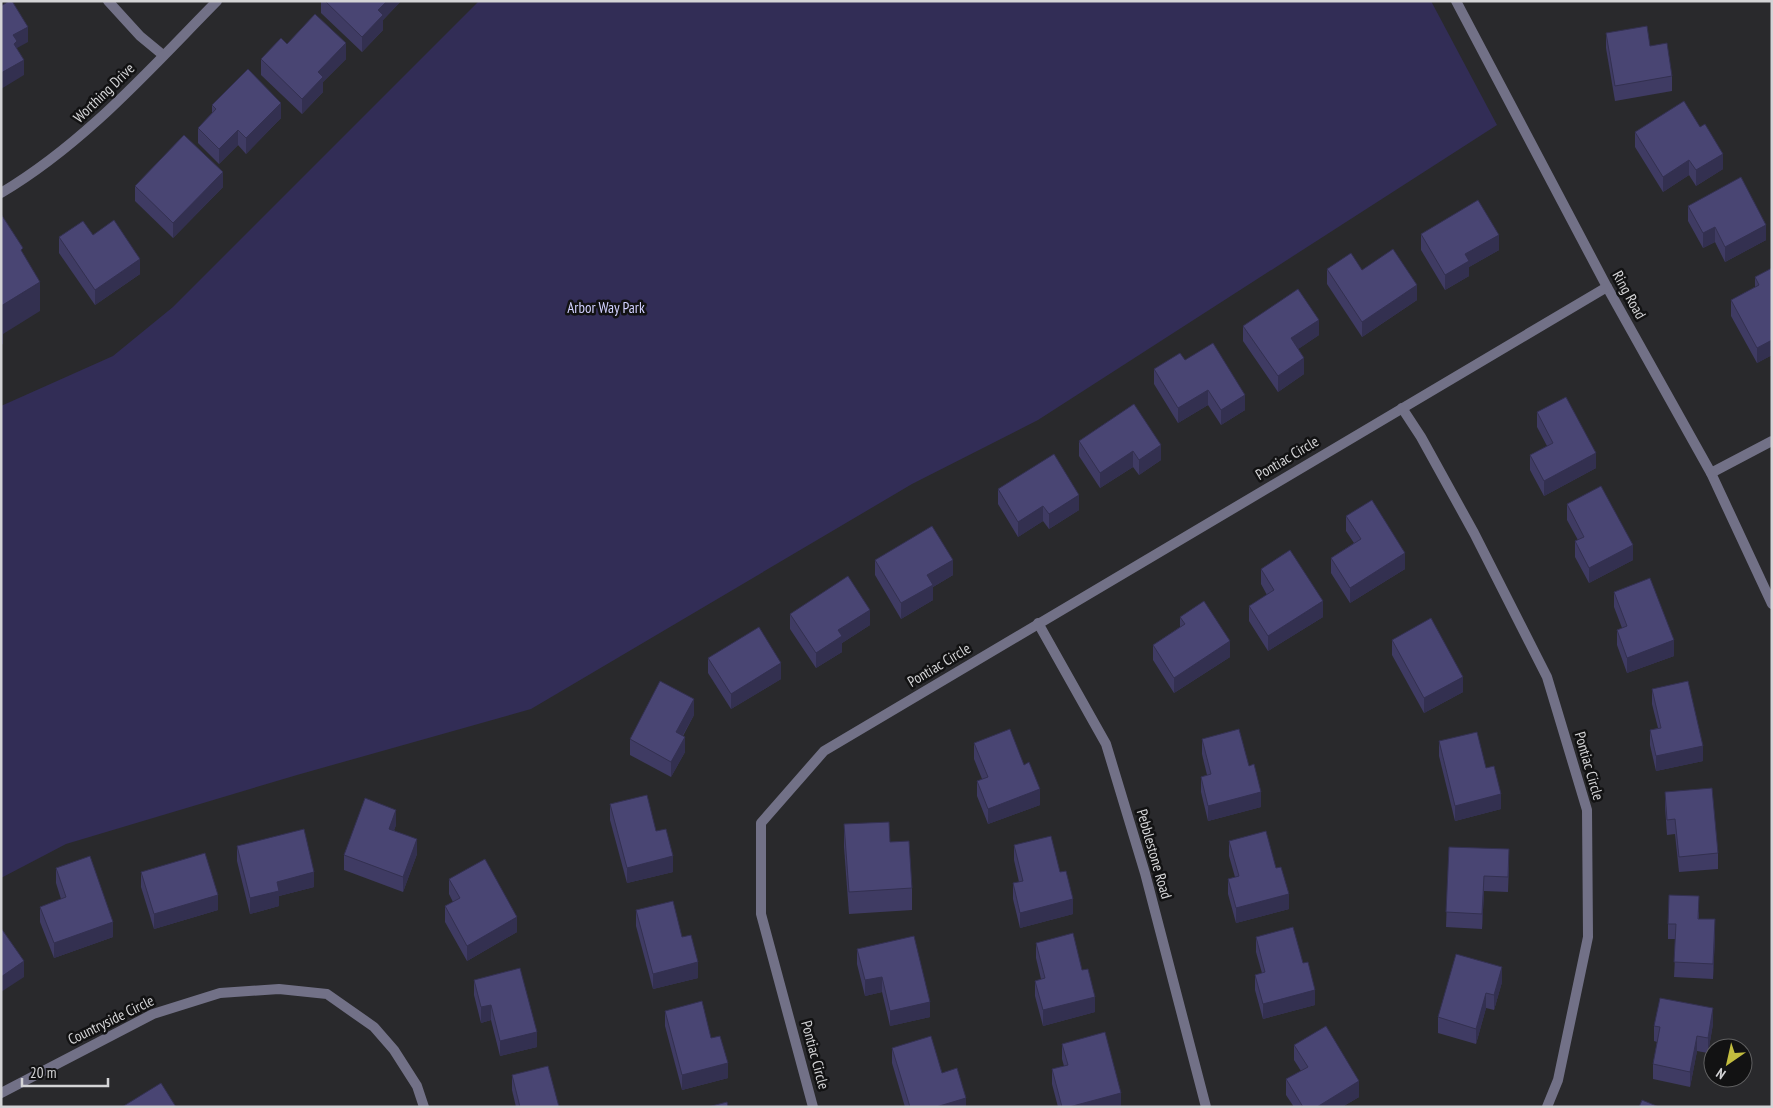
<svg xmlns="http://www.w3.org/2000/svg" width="1773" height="1108" font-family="'PT Sans Narrow',sans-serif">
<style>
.green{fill:#322d56}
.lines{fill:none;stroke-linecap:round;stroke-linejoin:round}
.street{stroke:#727187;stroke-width:10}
.wall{fill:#3f3b63}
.shaded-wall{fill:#333050}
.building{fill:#494573;stroke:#333050}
.labels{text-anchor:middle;stroke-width:5;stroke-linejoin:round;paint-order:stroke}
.street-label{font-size:15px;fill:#d4d4d6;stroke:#121213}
.park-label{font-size:15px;fill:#d2d1ff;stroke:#121213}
</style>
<rect width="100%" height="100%" fill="#29292c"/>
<path class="green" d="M479,1H1431L1497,125L1038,420L912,484L531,709L297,775L66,844L1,878V406L113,356L173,307Z"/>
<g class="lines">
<g class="street">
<path d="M108,1L140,36L163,55"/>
<path d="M1456,1L1607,287L1711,473L1772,604"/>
<path d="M1,193C85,143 149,70 217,1"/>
<path d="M1402,408L1421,437L1474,533L1547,677L1587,810L1588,937L1558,1080L1547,1107"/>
<path d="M1711,473L1772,441"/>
<path d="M1038,623L1106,744L1145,873L1206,1107"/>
<path d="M1,1093L153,1014L220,993L279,989L327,994L374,1027L394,1050L417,1086L424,1107"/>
<path d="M813,1107L761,914V823L824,751L1607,287"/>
</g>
</g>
<g class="wall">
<path d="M321,1H401L383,20V30L362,52L321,13Z"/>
<path d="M1606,33L1650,46L1672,76V91L1615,101L1606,48Z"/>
<path d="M261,59H346L323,82V92L302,114L261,75Z"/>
<path d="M212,105L281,118L246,154L238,145L219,164L198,143V128L212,113Z"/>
<path d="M1635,132L1723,169L1696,186L1689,175L1663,192L1635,147Z"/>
<path d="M135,186L223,187L173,238L135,201Z"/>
<path d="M1688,206L1766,240L1725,262L1715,242L1703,248L1688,221Z"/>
<path d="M1421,234L1499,250L1469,267V276L1445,290L1421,250Z"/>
<path d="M93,235L140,274L95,305L59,253V237Z"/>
<path d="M1772,268V355L1757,363L1731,316V300L1755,287V277Z"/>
<path d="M1327,269L1362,270L1417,300L1362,337L1327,284Z"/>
<path d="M1243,326L1319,335L1298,349L1304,374L1278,392L1243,341Z"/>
<path d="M1185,360L1245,410L1221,425L1208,405L1178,423L1154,384V369Z"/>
<path d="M1134,404L1161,460L1139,475L1133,467L1100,488L1079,456V441Z"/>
<path d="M1537,412L1596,468L1544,496L1530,470V455L1547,446L1537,427Z"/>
<path d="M998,489L1079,510L1049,529L1043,521L1018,537L998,504Z"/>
<path d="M1567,504L1633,560L1589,583L1575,557V541L1578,540L1567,520Z"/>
<path d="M1346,516L1405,569L1350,603L1331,573V558L1354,543L1346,531Z"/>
<path d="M875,560L953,575L933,587V600L901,619L875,575Z"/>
<path d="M1261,569L1323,617L1268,651L1249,621V606L1267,595L1261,584Z"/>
<path d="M1614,592L1674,656L1627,673L1617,645V630L1622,628L1614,607Z"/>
<path d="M790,614L870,625L842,643V652L816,668L790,629Z"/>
<path d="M1180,617L1230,657L1174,693L1153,660V645L1180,627Z"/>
<path d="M1392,640L1463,692L1424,713L1392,655Z"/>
<path d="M708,658L781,679L731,709L708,673Z"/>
<path d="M1652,689L1703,761L1656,771L1650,745V730L1658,728L1652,704Z"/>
<path d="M694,715L683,736L685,752L671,777L630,755V739Z"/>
<path d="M1202,739L1249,766L1261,807L1208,821L1201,792V777L1207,775L1202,754Z"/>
<path d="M1439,741L1486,768L1501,809L1455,821L1439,756Z"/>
<path d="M974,743L1024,765L1040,805L988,824L977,796V781L982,779L974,759Z"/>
<path d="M1665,792L1718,853V869L1679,872L1675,834L1667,835L1665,807Z"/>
<path d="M610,804L656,831L673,872L627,883L610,820Z"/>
<path d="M844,824L890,842L912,888V910L849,914L844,847Z"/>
<path d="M396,825L394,830L417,854L403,892L344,870V855Z"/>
<path d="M1229,841L1276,868L1289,909L1236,923L1228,894V879L1235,877L1229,856Z"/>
<path d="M1014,845L1060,872L1073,914L1020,928L1013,899V883L1019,882L1014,860Z"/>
<path d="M237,846L314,887L279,896V906L250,914L237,861Z"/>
<path d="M1449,847L1509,864L1508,892L1484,891L1482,929L1446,927Z"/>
<path d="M56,868L113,937L54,958L40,922V907L61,899L56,883Z"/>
<path d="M141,872L218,910L154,929L141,887Z"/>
<path d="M449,879L517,932L467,961L445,922V906L453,902L449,894Z"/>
<path d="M636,910L682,937L698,978L653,989L636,926Z"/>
<path d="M1699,912V919L1715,935L1713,979L1674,977L1676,939H1668V924Z"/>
<path d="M1256,937L1315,1005L1263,1019L1255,990V975L1262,973L1256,952Z"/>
<path d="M1036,943L1082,970L1095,1012L1043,1026L1035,996V981L1041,979L1036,958Z"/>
<path d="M857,949L930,1017L890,1026L882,992L865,996L857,964Z"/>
<path d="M474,980L537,1047L500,1056L491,1020L481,1023L474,995Z"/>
<path d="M1502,982L1494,1010L1486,1008L1476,1044L1438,1033V1017Z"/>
<path d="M665,1011L711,1038L728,1078L682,1090L665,1026Z"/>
<path d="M1713,1024L1708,1053L1697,1051L1690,1087L1653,1079V1064L1657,1042L1654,1041V1026Z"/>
<path d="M1062,1044L1121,1107H1058L1052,1084V1069L1064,1066L1062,1059Z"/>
<path d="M1294,1045L1359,1097L1342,1107H1294L1286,1095V1079L1301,1071L1294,1060Z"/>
<path d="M892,1048L942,1073L966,1107H905L892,1063Z"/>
<path d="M512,1075L559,1107H516L512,1090Z"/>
</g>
<g class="shaded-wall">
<path d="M387,1H401L383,20V30L362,52V37L378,10Z"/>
<path d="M28,27V42L17,48L14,59L13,35Z"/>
<path d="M346,43V59L323,82V92L302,114V99L318,72Z"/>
<path d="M24,60V75L1,89V73Z"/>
<path d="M281,103V118L246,154V138Z"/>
<path d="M238,130V145L219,164V149Z"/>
<path d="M1723,154V169L1696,186V170Z"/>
<path d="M1689,160V175L1663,192V177Z"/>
<path d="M223,172V187L173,238V223Z"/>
<path d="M1766,225V240L1725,262V247Z"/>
<path d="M1715,227V242L1703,248V233Z"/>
<path d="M1499,235V250L1469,267V276L1445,290V275L1465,254Z"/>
<path d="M140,259V274L95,305V290Z"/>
<path d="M40,282V311L3,334V344L1,345V306Z"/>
<path d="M1417,285V300L1362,337V322Z"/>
<path d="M1319,320V335L1291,354V338Z"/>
<path d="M1772,340V355L1757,363V348Z"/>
<path d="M1304,358V374L1278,392V376Z"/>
<path d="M1208,390V405L1178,423V408Z"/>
<path d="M1245,395V410L1221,425V410Z"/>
<path d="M1161,445V460L1139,475V460Z"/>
<path d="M1133,451V467L1100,488V473Z"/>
<path d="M1596,453V468L1544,496V481Z"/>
<path d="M1079,495V510L1049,529V514Z"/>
<path d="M1043,506V521L1018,537V522Z"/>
<path d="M1633,545V560L1589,583V568Z"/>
<path d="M1405,553V569L1350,603V588Z"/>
<path d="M953,560V575L933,587V600L901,619V603L927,575Z"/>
<path d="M1323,601V617L1268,651V636Z"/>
<path d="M870,610V625L842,643V652L816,668V653L838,630Z"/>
<path d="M1674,640V656L1627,673V658Z"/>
<path d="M1230,641V657L1174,693V678Z"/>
<path d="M781,663V679L731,709V694Z"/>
<path d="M1463,677V692L1424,713V698Z"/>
<path d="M694,699V715L676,747V732Z"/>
<path d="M685,737V752L671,777V762Z"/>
<path d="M1703,746V761L1656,771V756Z"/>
<path d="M1040,789V805L988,824V809Z"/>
<path d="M1261,792V807L1208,821V806Z"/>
<path d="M1501,794V809L1455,821V806Z"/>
<path d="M396,810V825L389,844V829Z"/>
<path d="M417,839V854L403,892V877Z"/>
<path d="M673,856V872L627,883V868Z"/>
<path d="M314,872V887L279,896V906L250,914V898L277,882Z"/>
<path d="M1484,876V891L1482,929V914Z"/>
<path d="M1289,894V909L1236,923V908Z"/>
<path d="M218,895V910L154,929V914Z"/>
<path d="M1073,899V914L1020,928V913Z"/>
<path d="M517,917V932L467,961V946Z"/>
<path d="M1715,919V935L1713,979V964Z"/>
<path d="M113,922V937L54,958V943Z"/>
<path d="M24,961V977L1,992V977Z"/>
<path d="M698,962V978L653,989V974Z"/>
<path d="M1502,967V982L1494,1010V995Z"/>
<path d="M882,977V992L865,996V980Z"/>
<path d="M1315,990V1005L1263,1019V1004Z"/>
<path d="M1486,993V1008L1476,1044V1029Z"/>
<path d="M1095,997V1012L1043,1026V1010Z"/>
<path d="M930,1002V1017L890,1026V1011Z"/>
<path d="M491,1005V1020L481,1023V1007Z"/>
<path d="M1713,1008V1024L1708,1053V1038Z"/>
<path d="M537,1032V1047L500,1056V1041Z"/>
<path d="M1697,1036V1051L1690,1087V1072Z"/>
<path d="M728,1063V1078L682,1090V1075Z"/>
<path d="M1359,1081V1097L1342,1107H1317Z"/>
<path d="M1121,1093V1107H1069Z"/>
<path d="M966,1098V1107H936Z"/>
</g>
<g class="building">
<path d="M9,1H12L28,27L13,35L17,41L14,44L24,60L1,73V6Z"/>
<path d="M325,1H387L378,10L383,15L362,37Z"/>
<path d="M315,14L346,43L318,72L323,77L302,99L261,59L281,38L287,44Z"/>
<path d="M1647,26L1650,46L1667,43L1672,76L1615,86L1606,33Z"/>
<path d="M248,69L281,103L246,138L238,130L219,149L198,128L216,109L212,105Z"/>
<path d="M1684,101L1700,127L1705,124L1723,154L1696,170L1689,160L1663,177L1635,132Z"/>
<path d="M184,135L223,172L173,223L135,186Z"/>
<path d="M1741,177L1766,225L1725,247L1715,227L1703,233L1688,206Z"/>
<path d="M1478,200L1499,235L1465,254L1469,261L1445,275L1421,234Z"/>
<path d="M1,214L23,248L21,250L40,282L1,306Z"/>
<path d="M114,220L140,259L95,290L59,237L83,221L93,235Z"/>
<path d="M1393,249L1417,285L1362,322L1327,269L1351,253L1362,270Z"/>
<path d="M1772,268V340L1757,348L1731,300L1759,285L1755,277Z"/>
<path d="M1298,289L1319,320L1291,338L1304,358L1278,376L1243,326Z"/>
<path d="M1213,343L1245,395L1221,410L1208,390L1178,408L1154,369L1180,353L1185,360Z"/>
<path d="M1566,397L1596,453L1544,481L1530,455L1553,443L1537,412Z"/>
<path d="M1134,404L1161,445L1139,460L1133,451L1100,473L1079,441Z"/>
<path d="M1054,454L1079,495L1049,514L1043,506L1018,522L998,489Z"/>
<path d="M1601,486L1633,545L1589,568L1575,541L1584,537L1567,504Z"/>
<path d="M1372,500L1405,553L1350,588L1331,558L1361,539L1346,516Z"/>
<path d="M932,526L953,560L927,575L933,585L901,603L875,560Z"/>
<path d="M1290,550L1323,601L1268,636L1249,606L1274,590L1261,569Z"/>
<path d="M848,576L870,610L838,630L842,636L816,653L790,614Z"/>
<path d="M1650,578L1674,640L1627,658L1617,630L1627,626L1614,592Z"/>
<path d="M1204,601L1230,641L1174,678L1153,645L1185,624L1180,617Z"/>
<path d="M1431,618L1463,677L1424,698L1392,640Z"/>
<path d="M759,627L781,663L731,694L708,658Z"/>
<path d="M660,681L694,699L676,732L685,737L671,762L630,739Z"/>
<path d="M1688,681L1703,746L1656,756L1650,730L1661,728L1652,689Z"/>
<path d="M1010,729L1024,765L1029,762L1040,789L988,809L977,781L988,777L974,743Z"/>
<path d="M1239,729L1249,766L1254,764L1261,792L1208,806L1201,777L1211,774L1202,739Z"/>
<path d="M1477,732L1486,768L1494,766L1501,794L1455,806L1439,741Z"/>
<path d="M1712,788L1718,853L1679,857L1675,819L1667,820L1665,792Z"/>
<path d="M647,795L656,831L666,829L673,856L627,868L610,804Z"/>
<path d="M365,798L396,810L389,829L417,839L403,877L344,855Z"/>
<path d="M889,822L890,842L909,841L912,888L849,892L844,824Z"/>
<path d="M304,829L314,872L277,882L279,891L250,898L237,846Z"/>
<path d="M1266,831L1276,868L1281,867L1289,894L1236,908L1228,879L1239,876L1229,841Z"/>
<path d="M1051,836L1060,872L1066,871L1073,899L1020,913L1013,883L1023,881L1014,845Z"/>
<path d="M1449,847L1509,849L1508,877L1484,876L1482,914L1446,912Z"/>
<path d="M205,853L218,895L154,914L141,872Z"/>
<path d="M90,856L113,922L54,943L40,907L66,897L56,868Z"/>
<path d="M485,859L517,917L467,946L445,906L460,898L449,879Z"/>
<path d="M1669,895L1699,896L1698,919H1715L1713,964L1674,962L1676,924H1668Z"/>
<path d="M673,901L682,937L691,935L698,962L653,974L636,910Z"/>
<path d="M1293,927L1303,963L1308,962L1315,990L1263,1004L1255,975L1265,972L1256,937Z"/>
<path d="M1,928L24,961L1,977Z"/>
<path d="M1073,933L1082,970L1088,969L1095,997L1043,1010L1035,981L1045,978L1036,943Z"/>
<path d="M914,936L930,1002L890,1011L882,977L865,980L857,949Z"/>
<path d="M1456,954L1502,967L1494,995L1486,993L1476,1029L1438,1017Z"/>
<path d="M520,968L537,1032L500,1041L491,1005L481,1007L474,980Z"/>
<path d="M1660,998L1713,1008L1708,1038L1697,1036L1690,1072L1653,1064L1660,1027L1654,1026Z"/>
<path d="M702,1001L711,1038L720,1036L728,1063L682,1075L665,1011Z"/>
<path d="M1326,1026L1359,1081L1317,1107H1303L1286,1079L1308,1067L1294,1045Z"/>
<path d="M1105,1032L1121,1093L1069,1107H1062L1052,1069L1068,1065L1062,1044Z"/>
<path d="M931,1036L942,1073L957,1068L966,1098L936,1107H910L892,1048Z"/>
<path d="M548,1066L559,1107H520L512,1075Z"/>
<path d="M161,1083L176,1107H122Z"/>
<path d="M1642,1100L1659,1107H1639Z"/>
<path d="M727,1102L728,1107H708Z"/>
</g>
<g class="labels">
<g class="street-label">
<text transform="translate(104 93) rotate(-44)" y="5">Worthing Drive</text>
<text transform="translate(1629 295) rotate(61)" y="5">Ring Road</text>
<text transform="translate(1287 458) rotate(-31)" y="5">Pontiac Circle</text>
<text transform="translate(939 665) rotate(-31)" y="5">Pontiac Circle</text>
<text transform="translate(1589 766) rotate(74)" y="5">Pontiac Circle</text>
<text transform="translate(1154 854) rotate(74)" y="5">Pebblestone Road</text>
<text transform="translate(111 1020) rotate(-26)" y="5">Countryside Circle</text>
<text transform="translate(815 1055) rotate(75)" y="5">Pontiac Circle</text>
</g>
<g class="park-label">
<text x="606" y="313">Arbor Way Park</text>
</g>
</g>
<rect width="1773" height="1108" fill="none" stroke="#d4d4d6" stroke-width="5"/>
<g transform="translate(1728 1063) rotate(214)"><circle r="24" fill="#121213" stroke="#606061"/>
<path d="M0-4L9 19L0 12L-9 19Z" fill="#c3bd3f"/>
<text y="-8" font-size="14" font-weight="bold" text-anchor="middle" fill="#d4d4d6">N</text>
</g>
<path d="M22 1078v8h86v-8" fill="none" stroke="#d4d4d6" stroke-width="2.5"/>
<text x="30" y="1078" font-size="15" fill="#d4d4d6" stroke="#121213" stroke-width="4" paint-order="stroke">20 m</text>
</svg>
